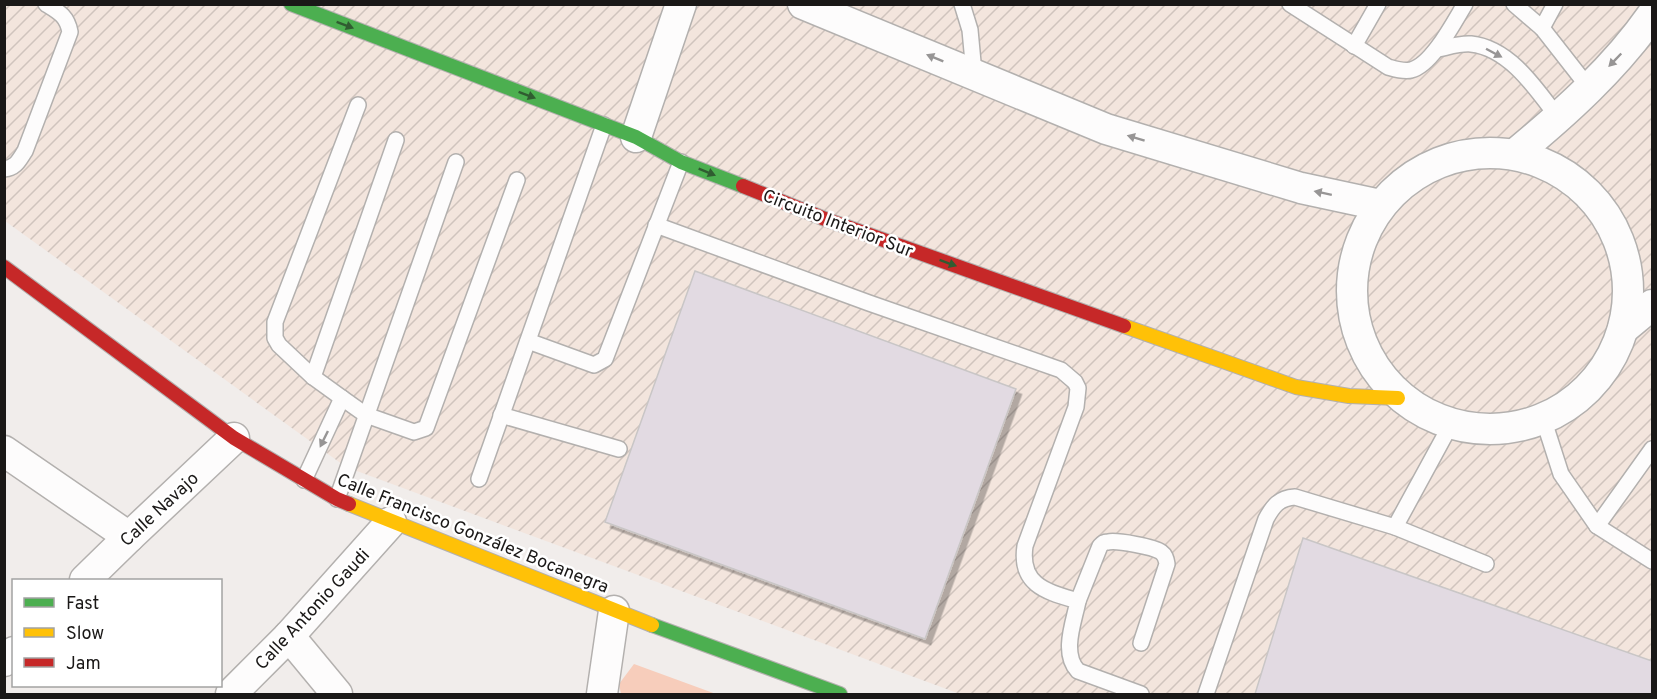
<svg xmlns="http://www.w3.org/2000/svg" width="1657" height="699" font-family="Overpass,sans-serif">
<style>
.industrial{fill:url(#industrial-furrows)}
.green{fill:#f7cdbb}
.building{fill:#e2dae2;stroke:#c9c6c6;stroke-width:1.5;filter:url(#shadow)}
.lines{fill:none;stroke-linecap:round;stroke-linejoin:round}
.lane-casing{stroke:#b3b0ae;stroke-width:18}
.street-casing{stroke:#b3b0ae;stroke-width:33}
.fast-casing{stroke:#b3b0ae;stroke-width:16}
.slow-casing{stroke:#b3b0ae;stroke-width:16}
.jam-casing{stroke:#b3b0ae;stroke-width:16}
.lane{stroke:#fdfcfc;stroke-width:15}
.street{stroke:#fdfcfc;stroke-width:30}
.fast{stroke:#4caf50;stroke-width:14}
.slow{stroke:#ffc107;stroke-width:14}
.jam{stroke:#c62828;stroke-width:14}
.oneway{fill:#305c31}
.oneway2{fill:#979595}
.labels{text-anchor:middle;stroke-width:5;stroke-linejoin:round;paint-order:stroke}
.street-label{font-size:18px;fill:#1a1817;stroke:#fff}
</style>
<defs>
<pattern id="industrial-furrows" width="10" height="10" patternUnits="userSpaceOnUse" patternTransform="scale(1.5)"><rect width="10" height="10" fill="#f3e5dd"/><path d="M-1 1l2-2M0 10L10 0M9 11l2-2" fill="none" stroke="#d0c4bd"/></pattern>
<filter id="shadow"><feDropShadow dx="5.5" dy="5.5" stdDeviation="0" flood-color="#0004"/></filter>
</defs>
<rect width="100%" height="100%" fill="#f1edeb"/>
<path class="industrial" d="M5,5H1652V694H960L346,467L5,221Z"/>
<path class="green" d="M634,664L716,694H621L619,684Z"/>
<g class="building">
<path d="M695,271L1016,389L925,639L605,522Z"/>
<path d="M1303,538L1652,661V694H1255Z"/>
</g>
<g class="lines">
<defs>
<g id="lane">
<path d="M962,4L970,30L974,73"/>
<path d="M1290,4L1388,67C1395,69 1404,72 1411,70C1432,65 1454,22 1465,4"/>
<path d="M1514,4L1542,28L1589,88"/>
<path d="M1542,28L1555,4"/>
<path d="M1354,46L1378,4"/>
<path d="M1438,49C1448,47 1461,43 1471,44C1510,48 1537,90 1559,119"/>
<path d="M358,105L275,322V338L279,345L313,377L342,398L366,415L414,432L426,428L517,180"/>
<path d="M4,169C16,168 19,160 25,151L70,32C67,16 59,12 46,4"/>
<path d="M656,225L869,303L1061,370L1075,382L1078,388L1076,407L1025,546C1019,586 1048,592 1078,601C1074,622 1061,653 1078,671L1141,694"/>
<path d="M528,341L594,365L605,359L681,162"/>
<path d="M313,377L396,140"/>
<path d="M501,415L619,449"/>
<path d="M1543,418L1561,474L1597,526L1652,561"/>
<path d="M479,479L604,125"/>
<path d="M304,480L342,398"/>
<path d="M337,499L456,162"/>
<path d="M1597,526L1652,449"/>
<path d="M1395,527L1486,564"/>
<path d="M1078,601L1100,546C1103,543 1104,542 1108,542C1117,540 1154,547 1161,552C1165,555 1166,558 1167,564L1141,643"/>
<path d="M1206,694L1266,519C1273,506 1279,498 1295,497L1395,527L1450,426"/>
</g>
<g id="street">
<path d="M803,4L1106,129L1301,188L1380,205"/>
<path d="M636,137L681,4"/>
<circle cx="1490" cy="291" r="138"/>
<path d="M1515,154C1565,113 1615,68 1652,15"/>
<path d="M1623,329L1652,305"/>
<path d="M4,451L129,537"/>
<path d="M85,580L129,537L234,438"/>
<path d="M289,636L337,694"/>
<path d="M4,661L14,652"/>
<path d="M231,694L289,636L391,522"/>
<path d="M602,694L614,611"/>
</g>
<g id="fast">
<path d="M291,4L636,137L681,162L743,186"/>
<path d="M652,625L840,694"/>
</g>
<g id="slow">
<path d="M1124,326L1296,387L1349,396L1398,398"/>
<path d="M349,504L652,625"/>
</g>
<g id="jam">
<path d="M743,186L825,219L1124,326"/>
<path d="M4,267L234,438L337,499L349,504"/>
</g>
</defs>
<use href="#lane" class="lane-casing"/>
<use href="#street" class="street-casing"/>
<use href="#fast" class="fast-casing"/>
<use href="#slow" class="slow-casing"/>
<use href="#jam" class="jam-casing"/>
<use href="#lane" class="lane"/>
<use href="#street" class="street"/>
<use href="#fast" class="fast"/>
<use href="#slow" class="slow"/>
<use href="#jam" class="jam"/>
</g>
<defs><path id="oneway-solid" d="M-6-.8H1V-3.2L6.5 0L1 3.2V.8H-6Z" transform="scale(1.5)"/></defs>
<g class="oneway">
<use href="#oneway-solid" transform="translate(345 25) rotate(21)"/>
<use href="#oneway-solid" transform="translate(527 95) rotate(21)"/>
<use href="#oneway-solid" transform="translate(707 172) rotate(22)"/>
<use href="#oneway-solid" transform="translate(948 263) rotate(20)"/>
</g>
<g class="oneway2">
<use href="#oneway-solid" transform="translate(1494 53) rotate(28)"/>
<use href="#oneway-solid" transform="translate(935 58) rotate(-158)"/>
<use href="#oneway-solid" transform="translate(1615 60) rotate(134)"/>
<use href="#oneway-solid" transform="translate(1136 138) rotate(-163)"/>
<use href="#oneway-solid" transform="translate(1323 193) rotate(-168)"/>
<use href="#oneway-solid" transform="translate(324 439) rotate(116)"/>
</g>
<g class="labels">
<g class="street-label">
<text transform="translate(838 223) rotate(21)" y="6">Circuito Interior Sur</text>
<text transform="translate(159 509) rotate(-43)" y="6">Calle Navajo</text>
<text transform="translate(473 533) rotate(22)" y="6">Calle Francisco González Bocanegra</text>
<text transform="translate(312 609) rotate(-47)" y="6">Calle Antonio Gaudi</text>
</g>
</g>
<rect width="1657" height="699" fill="none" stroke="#1a1817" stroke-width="12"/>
<rect x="12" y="579" width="210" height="108" fill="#ffffff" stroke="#a3a3a2" stroke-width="1.5"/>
<rect x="24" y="598" width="30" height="9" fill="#4caf50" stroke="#a3a3a2" stroke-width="1.5"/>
<text x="66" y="609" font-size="18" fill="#1a1817">Fast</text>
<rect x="24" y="628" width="30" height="9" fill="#ffc107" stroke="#a3a3a2" stroke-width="1.5"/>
<text x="66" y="639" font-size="18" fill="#1a1817">Slow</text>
<rect x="24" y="658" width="30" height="9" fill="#c62828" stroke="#a3a3a2" stroke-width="1.5"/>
<text x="66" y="669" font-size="18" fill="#1a1817">Jam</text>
</svg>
